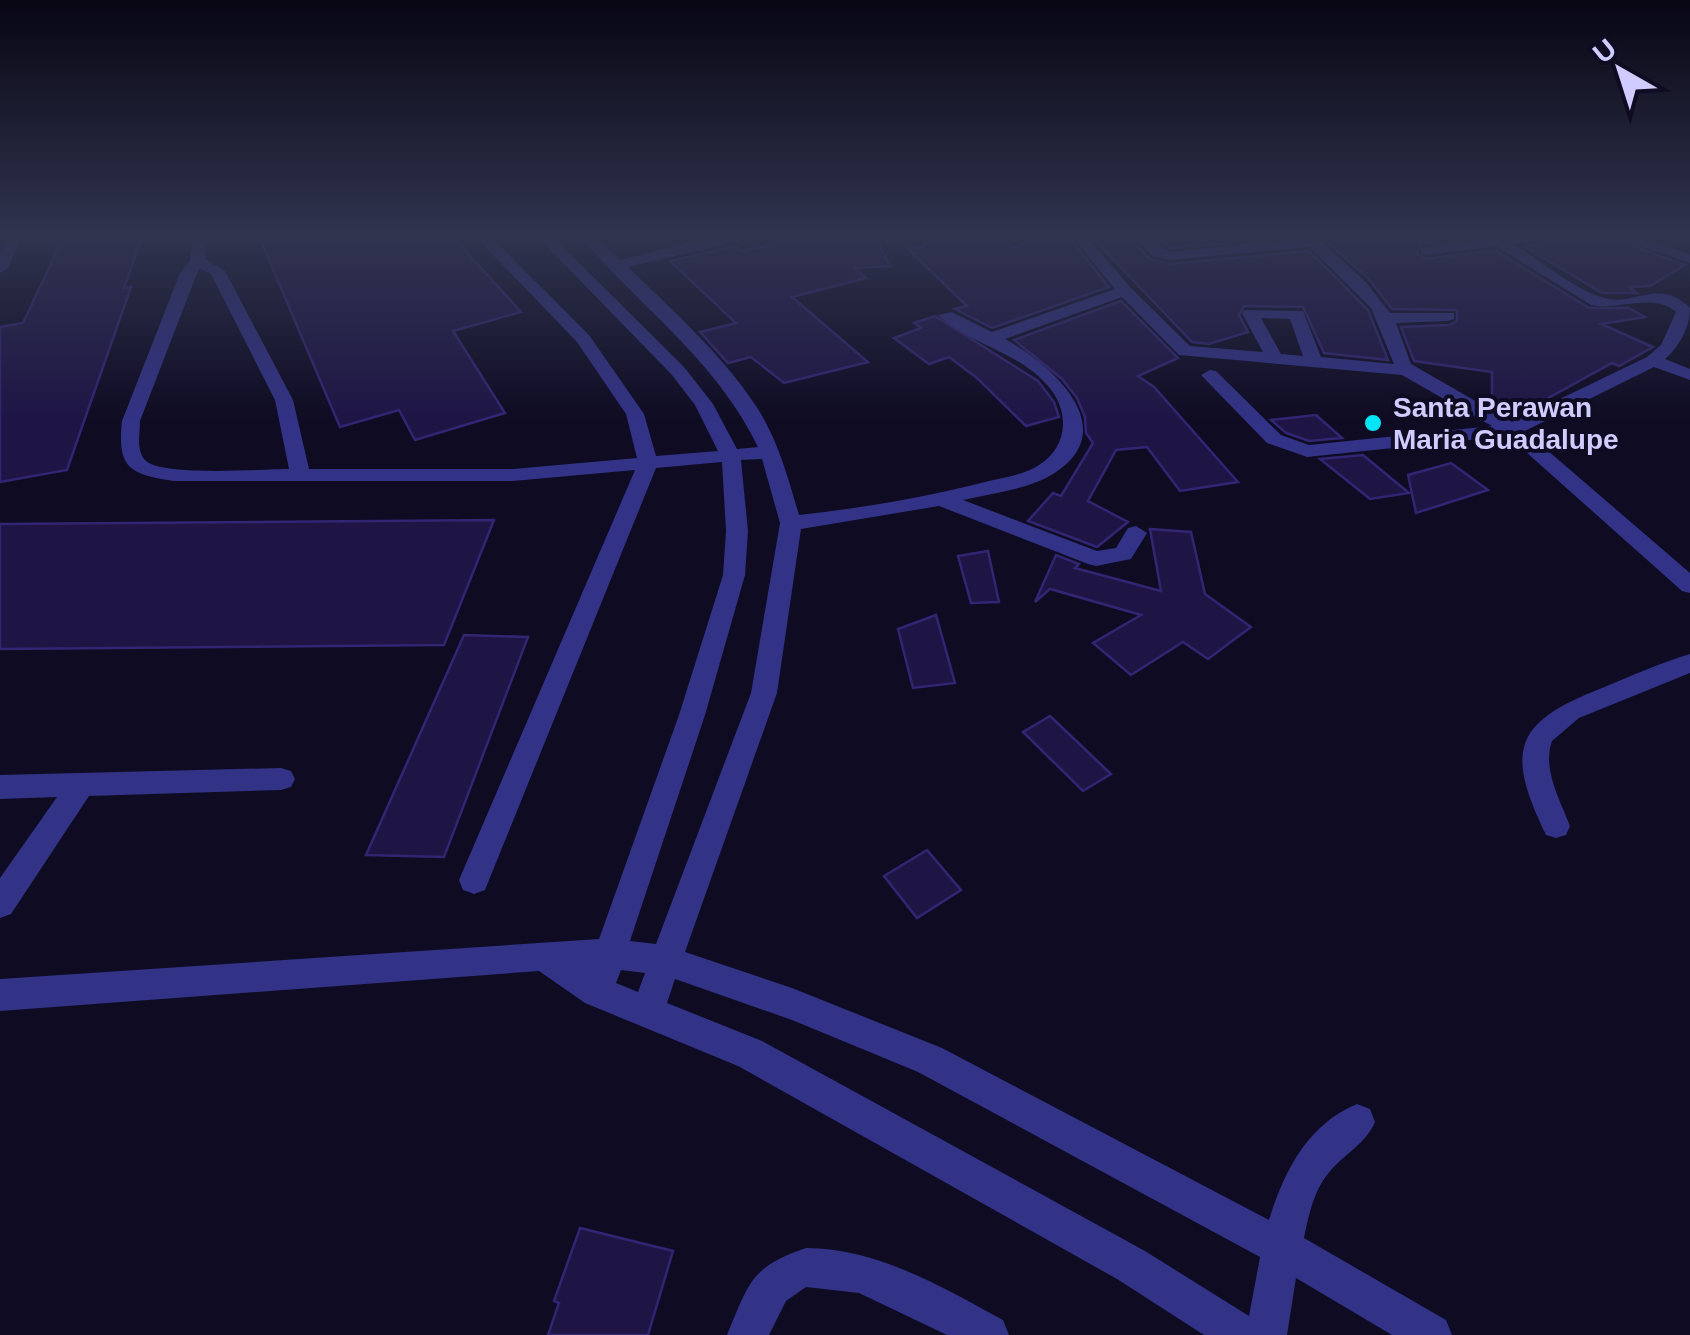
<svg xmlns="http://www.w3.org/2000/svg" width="1690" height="1335" font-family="Helvetica,sans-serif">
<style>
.building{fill:#1e1545;stroke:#322573;stroke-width:2.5}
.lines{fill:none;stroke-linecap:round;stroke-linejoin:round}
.minor{fill:#323286;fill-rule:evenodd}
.poi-dot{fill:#00e6f7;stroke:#0e0b22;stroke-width:4}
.labels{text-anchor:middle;stroke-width:8;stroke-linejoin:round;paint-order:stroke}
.far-poi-label{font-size:28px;font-weight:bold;fill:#d0ccff;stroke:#0e0b22;text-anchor:start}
</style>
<rect width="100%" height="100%" fill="#0e0b22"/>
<g class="building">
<path d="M65,234H143L124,288L131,287L67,470L0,482V327L23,323Z"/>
<path d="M258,234H450L521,312L453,331L505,413L415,440L399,410L340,427Z"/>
<path d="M823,234H874L890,266L855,268L866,278L792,297L868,362L784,383L751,357L728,363L700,332L736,323L670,261L736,246L741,251Z"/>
<path d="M970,234L976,238L992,234L1014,248L1054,234H1066L1109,287L992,328L955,309L967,306L907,248L924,247V243Z"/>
<path d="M1126,234L1150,259L1169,264L1309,251L1368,310L1388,360L1324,353L1303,307L1244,306L1239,315L1248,332L1209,344L1192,342L1091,236Z"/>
<path d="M1175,234L1181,239L1249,234L1295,236L1171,248L1153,235Z"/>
<path d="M1318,234H1501L1420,244L1417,254L1426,259L1495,250L1589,308H1629L1645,317L1601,324L1653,347L1619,366L1612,363L1512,418L1492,406V372L1414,361L1401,327L1449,325L1457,321V310L1392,309L1368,278Z"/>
<path d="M1568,234H1601L1685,265L1650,286L1629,287L1637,293H1602L1524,246L1558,242Z"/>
<path d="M1121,301L1178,358L1138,376L1154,387L1238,482L1180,491L1147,447L1116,450L1088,501L1128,522L1097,547L1028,521L1053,493L1061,496L1093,443L1086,433L1085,417L1077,398L1062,379L1014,340Z"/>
<path d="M935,316L1038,381L1054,402L1059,417L1026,426L977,378L949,357L929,364L894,338L921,328L914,323Z"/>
<path d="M1316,415L1342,438L1309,441L1286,433L1271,420Z"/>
<path d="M1363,455L1409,493L1370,499L1320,459Z"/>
<path d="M1451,463L1488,490L1416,513L1408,475Z"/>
<path d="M494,520L444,645L0,649V524Z"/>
<path d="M1150,529L1191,532L1205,594L1251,627L1208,659L1183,642L1131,675L1093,643L1141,615L1050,589L1035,602L1056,555L1079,564L1075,568L1161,591Z"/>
<path d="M988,551L999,602L971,603L958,556Z"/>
<path d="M936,615L955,683L913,688L898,629Z"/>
<path d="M464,635L528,637L444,857L366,855Z"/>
<path d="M1050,716L1111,774L1083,791L1023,732Z"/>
<path d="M927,850L961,890L917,918L884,876Z"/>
<path d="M580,1228L673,1251L648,1335H548L559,1303L554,1301Z"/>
</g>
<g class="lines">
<g class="minor">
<path d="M0,234L21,237L8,268L0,273V252L6,239Z"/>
<path d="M194,234H208L205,259L225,271L293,400L309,469H513L637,458L626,414L577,342L473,234H488L589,335L644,414L656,456L718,451L695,405L672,375L535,234H550L684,367L713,404L737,449L758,447C714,357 640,308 578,234H593L620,260L708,238L769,234L628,267C673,311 721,353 756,406C778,439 788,478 799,515C861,508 921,498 981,483C1000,478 1022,476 1039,465C1066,448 1070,416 1052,391C1023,352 971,346 938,315L952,312L992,332L1115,289L1070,234H1084L1131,288L1190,346L1263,352L1242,313L1244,310L1303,311L1321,357L1394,364L1371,308L1310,247L1170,260L1153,256L1130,234H1145L1170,252L1302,239L1298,234H1313L1365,281L1390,313H1454V319L1448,321L1396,323L1411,364L1512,422L1647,357L1661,345L1676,312C1654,292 1618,311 1591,305L1496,246L1426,255L1421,254V248L1527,234H1565L1558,238L1513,244C1539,260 1573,288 1601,297C1633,309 1658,276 1690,308C1690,327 1679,347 1665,359L1690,369V380L1654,367L1525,431L1690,573V593L1682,591L1508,436L1307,457L1267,443L1201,375L1210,370L1216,371L1281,435L1309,445L1492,426L1463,410L1417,418V410L1449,402L1402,375L1179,355L1122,297L1005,339C1051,364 1125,429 1053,474C1027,490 992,493 963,500L1097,551L1116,548L1128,528L1136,526L1147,533L1131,559L1096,566L1088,564L939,506L801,529L777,693L685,952L792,988L942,1048L1269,1220C1284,1171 1308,1124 1357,1104L1370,1109L1375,1122C1366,1143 1346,1153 1331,1170C1314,1189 1309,1214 1304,1238L1446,1320L1452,1335H1392L1296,1278L1287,1335H1204L1117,1279L738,1066L585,1003L539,971L0,1011V979L599,939L679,715L723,575L726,531L722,462L656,468L489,880L485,890L474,894L463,890L459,880L635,470L513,481H173C129,474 117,468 122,421L180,273L190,261ZM199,268L211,274L275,400L289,469C263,469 160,477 145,460C136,450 140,433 140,421ZM1261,318L1290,319L1303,356L1281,354ZM762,459L780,523L751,693L656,944L630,941L705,715L745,575L748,531L741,460ZM621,970L645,973L638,992L616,983ZM675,979L792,1020L918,1072L1260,1257L1249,1316L1145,1251L762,1041L667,1003Z"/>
<path d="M1605,234H1625L1690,254V263Z"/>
<path d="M1669,234H1690V242Z"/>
<path d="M1690,654V673L1579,718L1552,741C1542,769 1560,800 1570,826L1566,835L1556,838L1546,835C1504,749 1515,722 1602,688C1631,676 1660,663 1690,654Z"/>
<path d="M281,768L291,771L295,779L291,787L281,790L89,796L11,914L0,918V878L57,797L0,799V775Z"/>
<path d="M806,1248C877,1248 942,1287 1003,1320L1009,1335H947L859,1293L806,1287L786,1301L769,1335H727C749,1283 750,1267 806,1248Z"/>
</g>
</g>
<linearGradient id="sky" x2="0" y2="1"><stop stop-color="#080613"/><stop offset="0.56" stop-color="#30344f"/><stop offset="1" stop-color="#30344f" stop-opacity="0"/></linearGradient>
<rect width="1690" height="421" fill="url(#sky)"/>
<circle class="poi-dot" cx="1373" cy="423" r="10"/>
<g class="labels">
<g class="far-poi-label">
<text x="1393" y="417">Santa Perawan<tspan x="1393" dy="32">Maria Guadalupe</tspan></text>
</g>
</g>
<g transform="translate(1620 70) rotate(321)" stroke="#0e0b22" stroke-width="8" paint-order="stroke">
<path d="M0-8L18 38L0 25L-18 38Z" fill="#d0ccff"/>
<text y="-15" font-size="28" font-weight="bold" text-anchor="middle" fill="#d0ccff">U</text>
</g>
</svg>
